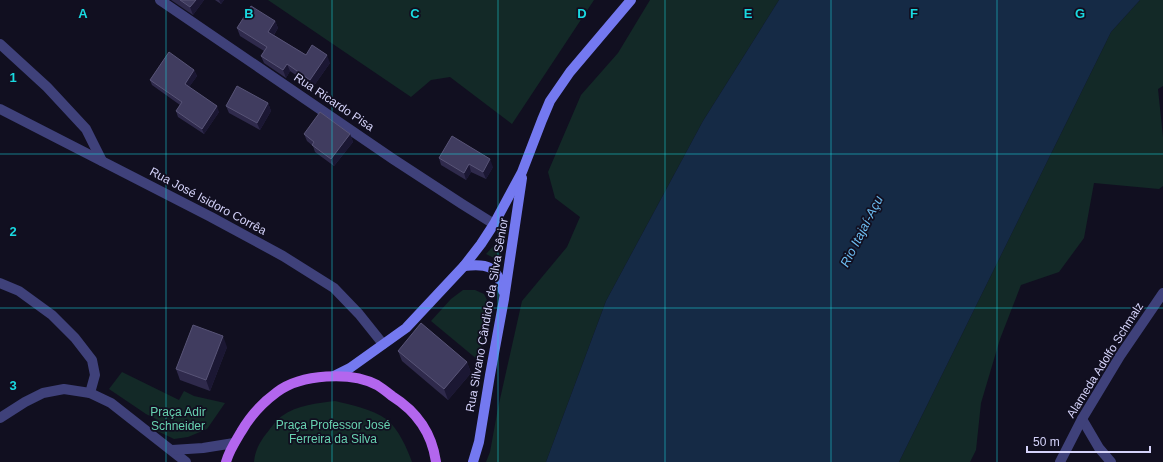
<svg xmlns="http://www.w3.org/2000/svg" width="1163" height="462" font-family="Helvetica,sans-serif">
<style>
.green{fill:#132927}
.water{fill:#152a45}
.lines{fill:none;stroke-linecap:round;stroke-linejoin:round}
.minor{stroke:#3f417a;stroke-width:10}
.secondary{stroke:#7479f0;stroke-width:10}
.primary{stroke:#b366ee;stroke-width:10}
.wall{fill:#2f2a4c}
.shaded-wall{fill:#1b1733}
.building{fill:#403c5f;stroke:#585477}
.grid{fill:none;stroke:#19d9e0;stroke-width:1;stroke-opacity:0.55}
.labels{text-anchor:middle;stroke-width:3.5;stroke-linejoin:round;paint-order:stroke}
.street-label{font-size:12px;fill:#d5d3fa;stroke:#110f20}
.park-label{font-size:12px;fill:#67d2b0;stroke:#110f20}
.water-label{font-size:13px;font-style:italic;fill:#6cbbef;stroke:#110f20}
.grid-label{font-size:13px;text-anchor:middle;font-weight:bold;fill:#19d9e0;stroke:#110f20;stroke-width:3.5;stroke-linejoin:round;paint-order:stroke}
</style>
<rect width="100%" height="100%" fill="#110f20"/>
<g class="green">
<path d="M268,0H594L512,124L450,77L431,80L411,97Z"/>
<path d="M650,0H779L703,121L606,301L546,462H486L490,452L498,408L522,301L567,247L580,217L555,198L548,172L581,95L618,53Z"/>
<path d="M1140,0H1163V86L1158,89L1163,137V186L1159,189L1094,183L1084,238L1059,272L1021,285L1000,339L981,403L976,450L970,462H899L1111,32Z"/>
<path d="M504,235L500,261L486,254Z"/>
<path d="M463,290H475L484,294L488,302V312L478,360L431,321L451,299Z"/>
<path d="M122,372L179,400L184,391L194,396L225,403L207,429L188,437L174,439L151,428L156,419L146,414L109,389Z"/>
<path d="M335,401C351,405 372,409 386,419C398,428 407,448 412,462H254C255,451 259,443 266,434C271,428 276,420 282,416C297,405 318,403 335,401Z"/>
</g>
<path class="water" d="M779,0H1140L1111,32L899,462H546L606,301L703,121Z"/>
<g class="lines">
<g class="minor">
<path d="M160,0L393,159L462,204L494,224"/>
<path d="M0,44L47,87L86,129L102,161"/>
<path d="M0,109L211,217L283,256L334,288L359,314L383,344"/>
<path d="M0,283L19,291L52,315L75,338L92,360L95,375L90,393"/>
<path d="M0,418L25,402L43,393L64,389L90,393L111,403L186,462"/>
<path d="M1082,419L1099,448L1111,462"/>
<path d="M172,450L203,448L234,443"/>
<path d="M1060,462L1082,419L1120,356L1163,293"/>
</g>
<g class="secondary">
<path d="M464,266C487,263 498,266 503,291"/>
<path d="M334,376L350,368L406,328L464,266L481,244L494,224L522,172L542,120L550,101L570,72L631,0"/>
<path d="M473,462L479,442L490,375L504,299L522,178"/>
</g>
<path class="primary" d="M226,462C229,451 235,442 241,432C250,416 262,403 277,392C301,374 351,371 377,385C382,388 387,392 392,396C416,411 432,433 436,462"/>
</g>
<g class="wall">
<path d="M171,0H204L193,15Z"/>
<path d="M215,0H224L221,4Z"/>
<path d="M275,21L278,28L274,35L306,55L330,63L313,87L290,71L286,78L264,63L261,56L264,51L240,36L237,28Z"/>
<path d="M194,70L197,76L189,87L219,112L204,134L178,117L176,111L180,105L152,85L150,80Z"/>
<path d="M268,103L271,111L260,130L229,113L226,106Z"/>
<path d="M304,134H350L353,142L334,166L315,152L313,146L307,141Z"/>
<path d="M439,158L493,167L486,179L471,172L466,180L441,165Z"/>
<path d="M227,347L210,391L180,380L176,369Z"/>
<path d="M398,351L467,362L471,373L448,400L402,361Z"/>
</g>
<g class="shaded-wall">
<path d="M196,0H204L193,15L190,7Z"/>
<path d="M219,0H224L221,4Z"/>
<path d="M275,21L278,28L271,39L268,32Z"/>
<path d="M327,55L330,63L313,87L310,80Z"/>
<path d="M287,64L290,71L286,78L283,70Z"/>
<path d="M194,70L197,76L187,90L185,84Z"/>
<path d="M268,103L271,111L260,130L257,123Z"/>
<path d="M217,106L219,112L204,134L202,129Z"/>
<path d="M350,134L353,142L334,166L331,159Z"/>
<path d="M490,159L493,167L486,179L483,172Z"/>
<path d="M469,164L471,172L466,180L464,173Z"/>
<path d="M223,336L227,347L210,391L206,380Z"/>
<path d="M467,362L471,373L448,400L444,389Z"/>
</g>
<g class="building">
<path d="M180,0H196L190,7Z"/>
<path d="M251,6L275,21L268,32L306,55L312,45L327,55L310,80L287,64L283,70L261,56L267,47L237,28Z"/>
<path d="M169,52L194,70L185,84L217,106L202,129L176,111L182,102L150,80Z"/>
<path d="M237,86L268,103L257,123L226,106Z"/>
<path d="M320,112L350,134L331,159L312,145L314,142L304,134Z"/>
<path d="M452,136L490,159L483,172L469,164L464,173L439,158Z"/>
<path d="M421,323L467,362L444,389L398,351Z"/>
<path d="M193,325L223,336L206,380L176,369Z"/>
</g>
<path class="grid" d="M166,0V462M332,0V462M498,0V462M665,0V462M831,0V462M997,0V462M0,154H1163M0,308H1163"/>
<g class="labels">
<g class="street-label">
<text transform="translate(334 102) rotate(34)" y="4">Rua Ricardo Pisa</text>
<text transform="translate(208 201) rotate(28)" y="4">Rua José Isidoro Corrêa</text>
<text transform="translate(487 315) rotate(-80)" y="4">Rua Silvano Cândido da Silva Sênior</text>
<text transform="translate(1105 360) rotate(-58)" y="4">Alameda Adolfo Schmalz</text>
</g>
<g class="park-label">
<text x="178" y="416">Praça Adir<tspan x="178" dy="14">Schneider</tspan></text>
<text x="333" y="429">Praça Professor José<tspan x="333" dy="14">Ferreira da Silva</tspan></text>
</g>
<g class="water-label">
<text transform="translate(861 231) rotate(-63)" y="5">Rio Itajaí-Açu</text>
</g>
</g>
<g class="grid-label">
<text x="83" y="18">A</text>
<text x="249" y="18">B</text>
<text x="415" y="18">C</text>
<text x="582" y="18">D</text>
<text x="748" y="18">E</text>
<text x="914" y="18">F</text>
<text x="1080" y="18">G</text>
<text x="13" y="82">1</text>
<text x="13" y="236">2</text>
<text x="13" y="390">3</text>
</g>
<path d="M1027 446v6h123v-6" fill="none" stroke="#d5d3fa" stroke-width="2"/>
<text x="1033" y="446" font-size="12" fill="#d5d3fa" stroke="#110f20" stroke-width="3" paint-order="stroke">50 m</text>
</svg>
